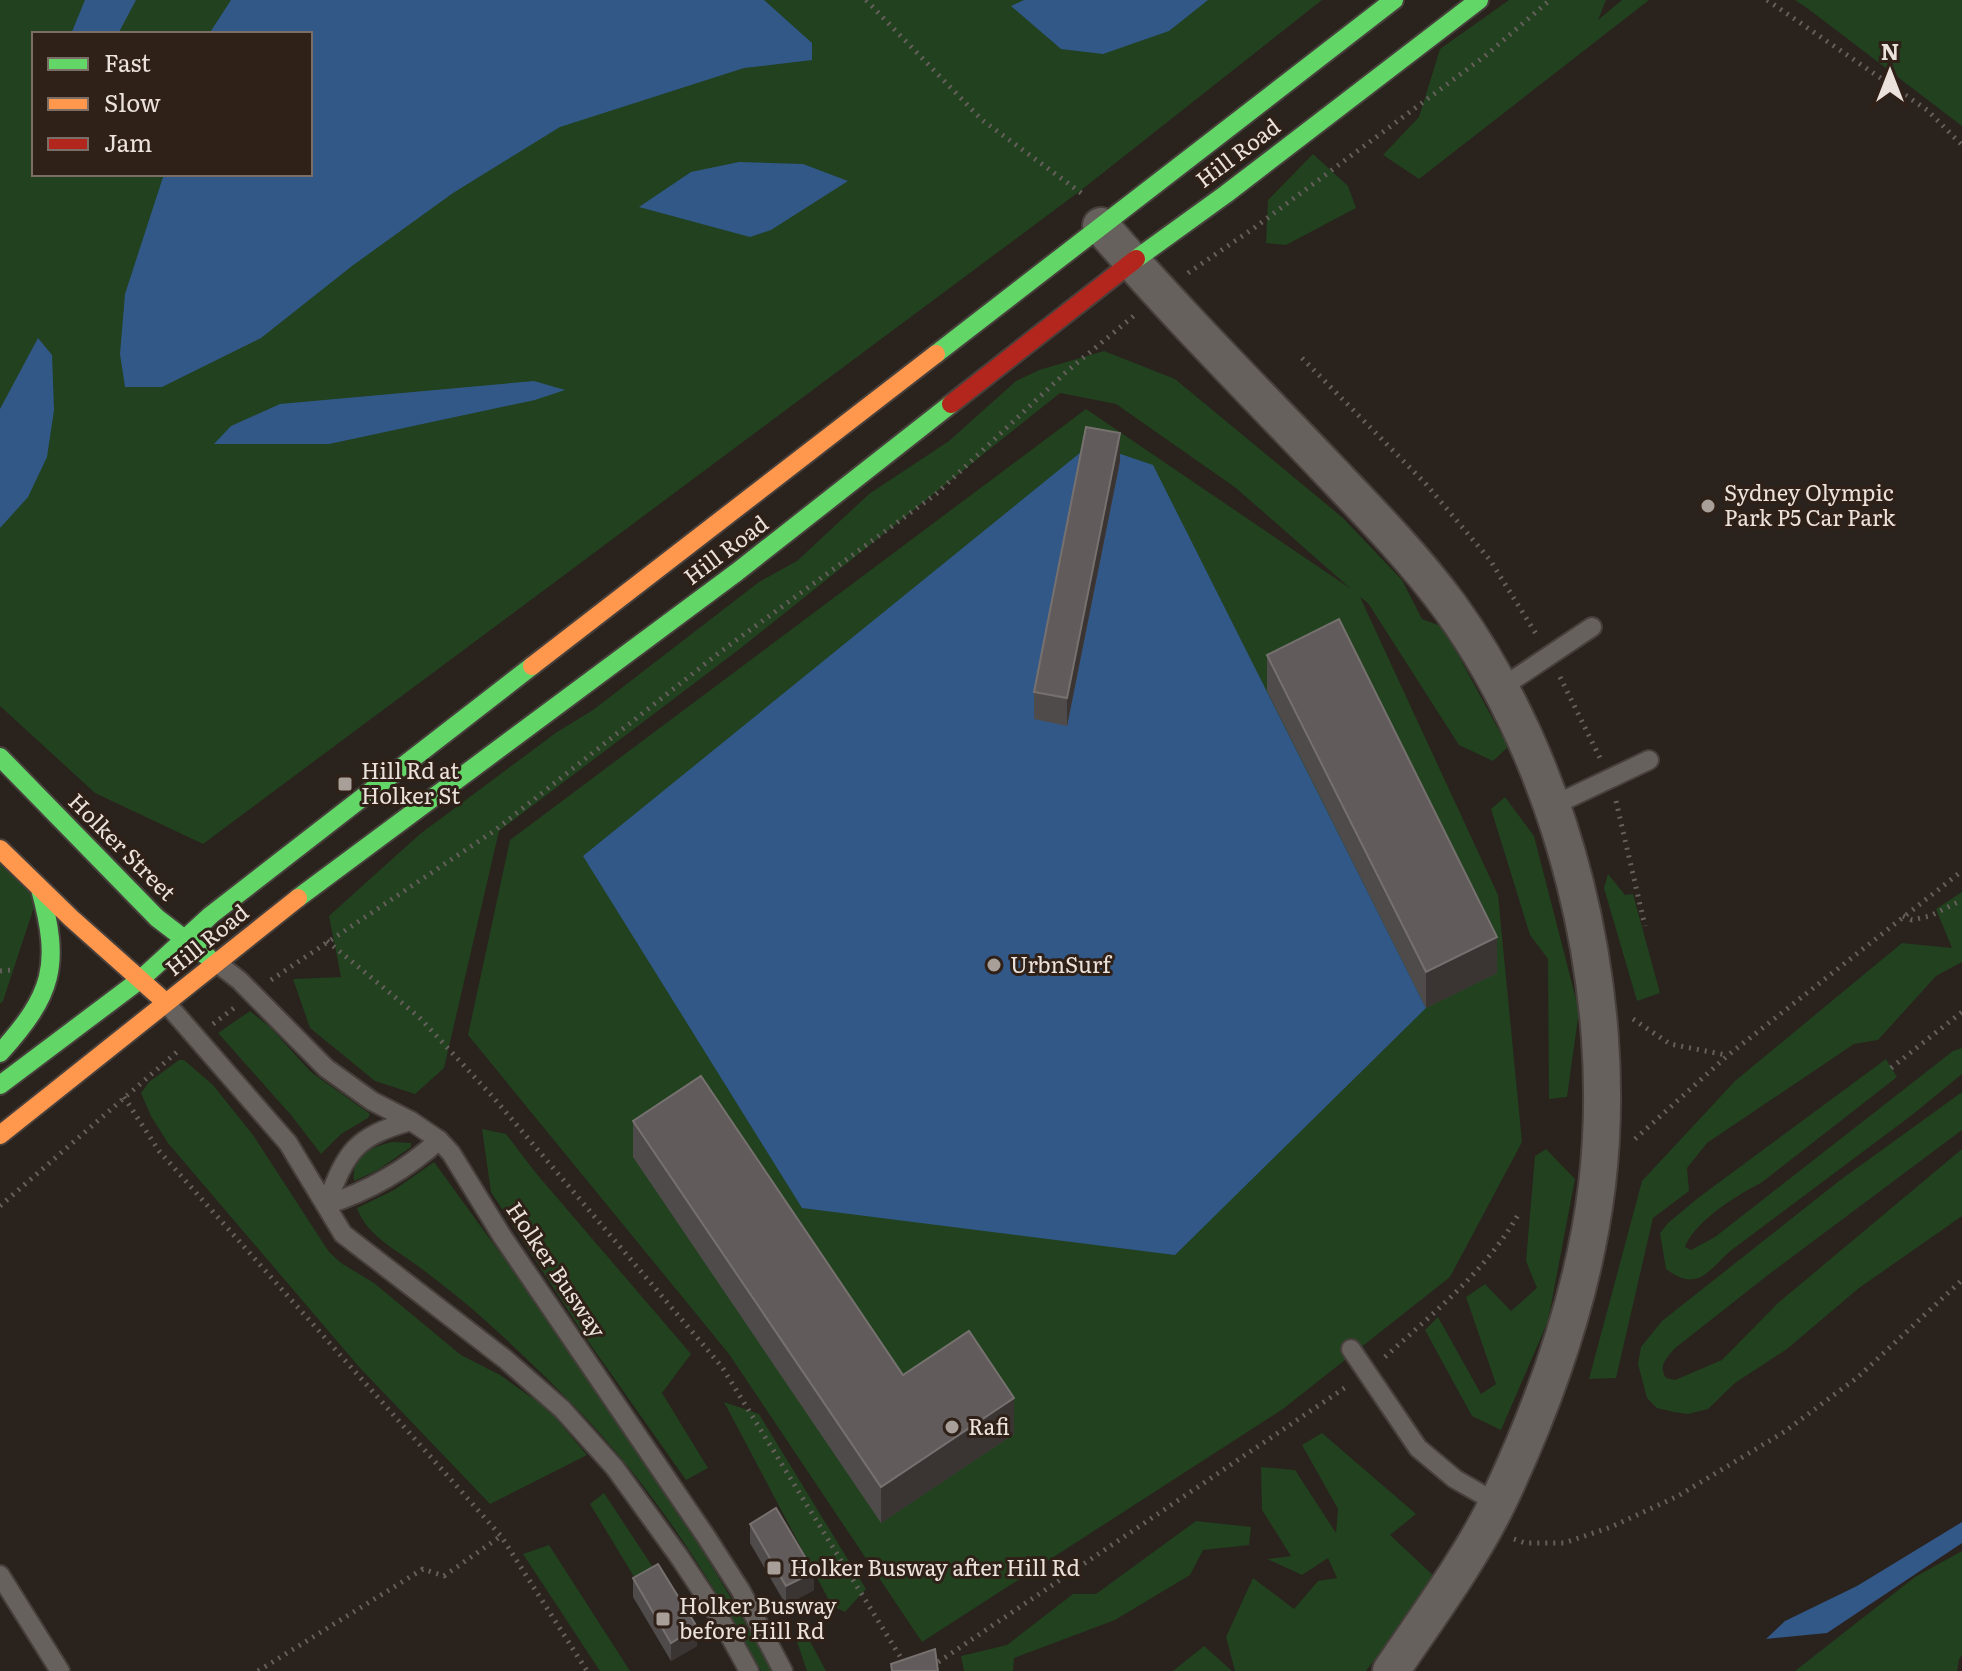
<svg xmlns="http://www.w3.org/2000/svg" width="1962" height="1671" font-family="Literata,serif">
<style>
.green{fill:#21411f;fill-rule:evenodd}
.water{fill:#325888}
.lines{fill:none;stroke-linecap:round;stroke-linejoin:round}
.lane-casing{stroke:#463f3b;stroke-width:22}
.street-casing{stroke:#463f3b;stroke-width:40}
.fast-casing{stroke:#463f3b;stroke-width:22}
.slow-casing{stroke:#463f3b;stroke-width:22}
.jam-casing{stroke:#463f3b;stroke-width:22}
.path{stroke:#655f5b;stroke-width:5;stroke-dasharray:2 6;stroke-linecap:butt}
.lane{stroke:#67615e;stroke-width:18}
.street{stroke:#67615e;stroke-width:36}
.fast{stroke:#63d668;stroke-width:18}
.slow{stroke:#ff974d;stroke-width:18}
.jam{stroke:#b3261e;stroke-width:18}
.wall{fill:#504b4b}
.shaded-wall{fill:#3a3432}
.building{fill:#615c5b;stroke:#76716f;stroke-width:2}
.poi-dot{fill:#a89f99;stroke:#2f2118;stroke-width:3}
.labels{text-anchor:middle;stroke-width:6;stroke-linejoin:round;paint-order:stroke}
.street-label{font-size:22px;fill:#ece2dc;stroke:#2f2118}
.poi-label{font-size:22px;fill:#ece2dc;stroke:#2f2118;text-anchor:start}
</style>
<rect width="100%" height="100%" fill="#2a221d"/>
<g class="green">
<path d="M0,0H1322L1080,191L203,844L95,793L0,706ZM34,34H310V174H34Z"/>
<path d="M1509,0H1606L1598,20L1622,0H1649L1419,179L1383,155L1419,117L1440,49Z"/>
<path d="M1795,0H1962V126L1807,8Z"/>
<path d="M1313,154L1348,186L1356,208L1286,245L1266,243L1268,200Z"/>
<path d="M1104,351L1175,379L1343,518L1402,580L1422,619L1443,627L1508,747L1493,761L1459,745L1368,603L1360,597L1498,895L1522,1142L1450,1277L1283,1409L922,1642L729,1354L468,1035L510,840L1086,409L1351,589L1236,488L1116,404L1060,393L741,648L499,831L444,1068L415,1094L375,1081L310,1028L293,979L341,977L329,916L420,834L557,732L593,710L759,582L797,561L869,494L949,441L1016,381L1039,370Z"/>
<path d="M1505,797L1534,836L1579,1011L1567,1097L1549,1099L1548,959L1530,935L1491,809Z"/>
<path d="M0,852L40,889L3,1001L0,1004Z"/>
<path d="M1608,874L1625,895L1633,894L1660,993L1637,1001L1604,888Z"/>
<path d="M1962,892V962L1936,976L1878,1040L1854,1044L1707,1143L1687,1168L1689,1191L1653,1218L1616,1378L1589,1379L1642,1181L1735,1081L1902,943L1952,948L1936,909Z"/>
<path d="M250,1011L270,1027L311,1072L370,1114L368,1118L341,1134L321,1154L291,1115L218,1033Z"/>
<path d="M1962,1048V1074L1912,1115L1729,1252C1707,1273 1696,1292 1666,1269L1660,1233L1668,1223L1698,1198L1886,1059L1897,1077L1761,1183C1738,1194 1694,1222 1685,1247L1691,1250L1715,1237L1953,1051Z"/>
<path d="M179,1060H184L213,1085L253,1135L329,1252L341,1263L374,1283L461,1355L500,1375L548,1409L587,1455L490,1504L360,1368L168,1143L151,1116L141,1093L149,1082Z"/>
<path d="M1962,1092V1130L1768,1275L1674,1349C1666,1360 1658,1365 1666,1378L1675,1380L1722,1360L1778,1303L1962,1149V1216L1859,1288L1787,1349L1735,1383L1708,1409L1688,1414L1674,1412L1657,1408L1647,1398L1638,1364L1641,1347L1662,1321L1839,1181Z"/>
<path d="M482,1129L506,1134L535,1172L691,1354L662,1393L708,1468L686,1480L590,1344L491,1192Z"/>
<path d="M393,1142L411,1143V1147L378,1170L354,1181C350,1156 373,1146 393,1142Z"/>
<path d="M1546,1149L1575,1179L1548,1321L1501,1430L1472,1416L1425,1330L1438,1317L1481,1394L1496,1384L1466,1297L1485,1284L1511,1311L1537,1288L1526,1261L1535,1156Z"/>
<path d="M434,1162C554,1327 675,1491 772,1671H761C711,1579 653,1488 580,1412C545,1376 508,1340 470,1307C454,1294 438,1281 422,1269C399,1251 367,1237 357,1208L394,1190Z"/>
<path d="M724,1402L759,1414L866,1589L845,1612L832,1606Z"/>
<path d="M1322,1433L1416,1514L1390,1535L1437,1579L1366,1671H1235L1226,1637L1253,1578L1294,1609L1318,1581L1337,1578L1328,1558L1302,1575L1267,1559L1291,1556L1262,1510L1261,1467L1295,1470L1336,1533L1338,1509L1302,1445Z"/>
<path d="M604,1493L656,1572L639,1585L590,1504Z"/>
<path d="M1196,1521L1251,1527L1249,1545L1203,1550L1190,1575L1115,1620L1014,1658L1013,1671H964L961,1656L1007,1645L1073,1594H1096Z"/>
<path d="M549,1545L630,1671H600L523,1554Z"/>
<path d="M1962,1551V1655L1959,1659L1957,1671H1795L1915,1577Z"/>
<path d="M804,1632H805L826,1671H807L795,1636Z"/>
<path d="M1204,1646L1232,1671H1173Z"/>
</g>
<g class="water">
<path d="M85,0H136L118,34H71Z"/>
<path d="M231,0H764L812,43V60L744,68L560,127L453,193L352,266L261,338L162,387H125L120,354L125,294L164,174H310V34H209Z"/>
<path d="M1024,0H1208L1169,31L1103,54L1061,49L1011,6Z"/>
<path d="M739,162L803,164L848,181L771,230L750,237L639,207L691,172Z"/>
<path d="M38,338L52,355L54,410L47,457L28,497L0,528V409Z"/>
<path d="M534,381L565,390L535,400L329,444H214L231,426L280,404Z"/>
<path d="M1091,444L1153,465L1426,1008L1175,1255L802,1208L583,856Z"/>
<path d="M1962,1522V1543L1827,1633L1766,1639L1785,1621L1857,1586Z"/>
</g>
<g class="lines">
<defs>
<g id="lane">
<path d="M1501,688L1592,627"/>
<path d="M1552,806L1649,760"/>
<path d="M217,963L239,980L326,1068L372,1101L411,1121L439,1140L451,1153L502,1236L707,1538L741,1591L783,1671"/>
<path d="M167,1004L288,1143L343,1234L505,1359L562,1409L615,1468L680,1558L721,1620L749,1671"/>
<path d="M326,1205C369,1191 405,1171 439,1140"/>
<path d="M326,1205C347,1151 354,1137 411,1121"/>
<path d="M1351,1349L1418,1448L1455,1479L1497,1503"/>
<path d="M0,1575L60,1671"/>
</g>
<path id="street" d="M1101,226C1173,310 1252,389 1329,470C1371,514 1414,558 1450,607C1564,765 1620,991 1597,1185C1584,1294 1545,1403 1498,1502C1469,1561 1428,1616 1391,1671"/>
<g id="fast">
<path d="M1136,259L1226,194L1479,0"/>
<path d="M936,354L1394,0"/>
<path d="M0,757L157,918L208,957"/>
<path d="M298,898L737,572L951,404"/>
<path d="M0,1053C53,994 61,966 40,889"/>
<path d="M0,1085L141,979L211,915L532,666"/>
</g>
<g id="slow">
<path d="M532,666L936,354"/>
<path d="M0,849L71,918L162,999"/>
<path d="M0,1135L298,898"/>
</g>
<path id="jam" d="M951,404L1136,259"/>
</defs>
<use href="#lane" class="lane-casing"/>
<use href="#street" class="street-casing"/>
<use href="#fast" class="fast-casing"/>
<use href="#slow" class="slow-casing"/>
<use href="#jam" class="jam-casing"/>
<g class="path">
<path d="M866,0L982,120L1084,195"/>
<path d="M1767,0L1927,110L1962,145"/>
<path d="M1188,273L1254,228L1485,56L1550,0"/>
<path d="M1302,358L1425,483L1490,560L1538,637"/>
<path d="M1560,677L1600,758"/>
<path d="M1616,801L1645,926"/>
<path d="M1903,916L1912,920L1930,916L1962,900"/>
<path d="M327,941L419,1017L493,1097L722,1367L909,1671"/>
<path d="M0,971L12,970"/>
<path d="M271,980L494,831L720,652L936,494L1065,373L1136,314"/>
<path d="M1633,1019L1670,1044L1726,1055"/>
<path d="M213,1024L234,1008"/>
<path d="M1891,1068L1962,1012"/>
<path d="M124,1097L159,1151L501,1536L587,1671"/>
<path d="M1635,1139L1727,1056L1962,871"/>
<path d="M0,1206L177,1052"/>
<path d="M1385,1357C1433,1313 1485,1272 1518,1215"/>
<path d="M1514,1539L1525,1543H1564L1611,1527L1678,1496L1784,1432L1858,1377L1962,1280"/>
<path d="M258,1671L423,1569L444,1576L501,1536"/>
<path d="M925,1671L1349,1385"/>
</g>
<use href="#lane" class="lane"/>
<use href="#street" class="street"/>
<use href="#fast" class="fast"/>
<use href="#slow" class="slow"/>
<use href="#jam" class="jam"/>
</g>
<g class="wall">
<path d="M1120,461L1067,726L1034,719V692Z"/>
<path d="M1267,655L1497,973L1426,1008L1267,691Z"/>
<path d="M633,1121L903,1375L1014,1434L881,1523L633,1157Z"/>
<path d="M750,1524L814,1590L786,1605L750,1543Z"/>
<path d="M633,1578L697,1646L671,1661L633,1597Z"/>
</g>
<g class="shaded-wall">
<path d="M1120,433V461L1067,726V698Z"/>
<path d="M1497,937V973L1426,1008V972Z"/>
<path d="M1014,1398V1434L881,1523V1487Z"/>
<path d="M814,1572V1590L786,1605V1586Z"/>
<path d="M697,1627V1646L671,1661V1643Z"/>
</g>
<g class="building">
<path d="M1086,427L1120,433L1067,698L1034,692Z"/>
<path d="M1339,619L1497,937L1426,972L1267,655Z"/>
<path d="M701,1076L903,1375L969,1331L1014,1398L881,1487L633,1121Z"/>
<path d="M776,1508L814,1572L786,1586L750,1524Z"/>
<path d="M658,1564L697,1627L671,1643L633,1578Z"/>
<path d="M935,1649L938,1671H892L891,1664Z"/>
</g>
<g class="poi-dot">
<circle cx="1708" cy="506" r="8"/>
<rect x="337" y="776" width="16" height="16" rx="4"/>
<circle cx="994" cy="965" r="8"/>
<circle cx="952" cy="1427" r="8"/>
<rect x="766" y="1560" width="16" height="16" rx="4"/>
<rect x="655" y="1611" width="16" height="16" rx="4"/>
</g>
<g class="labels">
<g class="street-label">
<text transform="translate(1238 153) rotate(-37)" y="8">Hill Road</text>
<text transform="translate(726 550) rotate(-37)" y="8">Hill Road</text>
<text transform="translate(122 847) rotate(45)" y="8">Holker Street</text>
<text transform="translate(207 940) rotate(-39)" y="8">Hill Road</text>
<text transform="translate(556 1270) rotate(56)" y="8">Holker Busway</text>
</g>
<g class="poi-label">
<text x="1724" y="501">Sydney Olympic<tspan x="1724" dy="25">Park P5 Car Park</tspan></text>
<text x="361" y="779">Hill Rd at<tspan x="361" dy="25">Holker St</tspan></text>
<text x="1010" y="973">UrbnSurf</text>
<text x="968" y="1435">Rafi</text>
<text x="790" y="1576">Holker Busway after Hill Rd</text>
<text x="679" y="1614">Holker Busway<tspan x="679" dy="25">before Hill Rd</tspan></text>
</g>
</g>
<rect x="32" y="32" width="280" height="144" fill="#2f2118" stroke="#7b6e66" stroke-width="2"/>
<rect x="48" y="58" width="40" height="12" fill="#63d668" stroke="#7b6e66" stroke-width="2"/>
<text x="104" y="72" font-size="24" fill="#ece2dc">Fast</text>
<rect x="48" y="98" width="40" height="12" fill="#ff974d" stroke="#7b6e66" stroke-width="2"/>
<text x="104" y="112" font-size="24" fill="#ece2dc">Slow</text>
<rect x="48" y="138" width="40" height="12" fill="#b3261e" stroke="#7b6e66" stroke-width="2"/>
<text x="104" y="152" font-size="24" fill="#ece2dc">Jam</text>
<g transform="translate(1890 72)" stroke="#2f2118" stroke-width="6" paint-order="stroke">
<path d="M0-6L14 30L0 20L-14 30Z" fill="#ece2dc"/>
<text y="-12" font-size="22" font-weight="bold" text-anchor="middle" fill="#ece2dc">N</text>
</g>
</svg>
